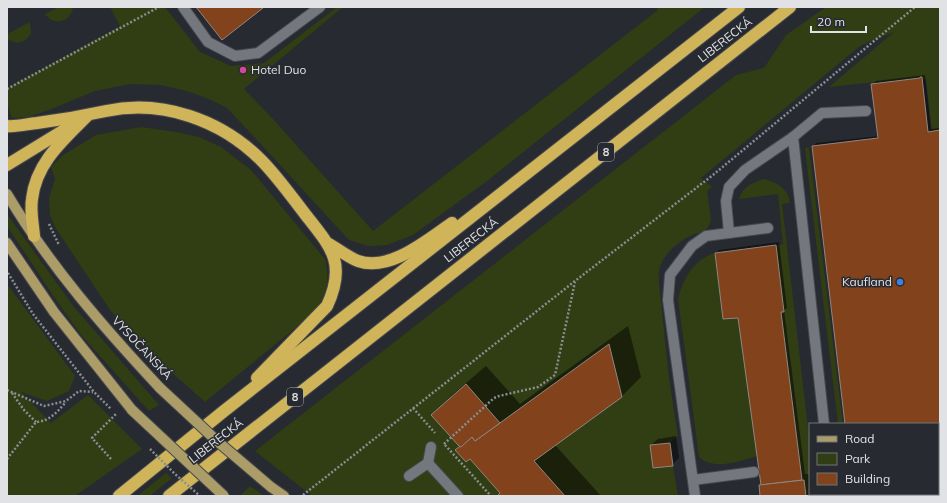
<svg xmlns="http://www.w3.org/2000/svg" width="947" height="503" font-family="Mulish,sans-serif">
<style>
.green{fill:#313d13}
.shadow{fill:#0007}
.building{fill:#82421c;stroke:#8f8782}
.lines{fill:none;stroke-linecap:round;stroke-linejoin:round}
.minor-casing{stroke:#46484e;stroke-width:12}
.major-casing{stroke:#46484e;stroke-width:12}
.highway-casing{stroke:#46484e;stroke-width:14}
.path{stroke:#8a8d92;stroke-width:2.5;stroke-dasharray:2 2;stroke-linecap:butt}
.minor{stroke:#74777e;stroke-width:10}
.major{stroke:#ab9c68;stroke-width:10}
.highway{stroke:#cfb459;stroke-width:12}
.major-bridge-casing{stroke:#46484e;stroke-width:12;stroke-linecap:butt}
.path-bridge{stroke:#8a8d92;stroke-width:2.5;stroke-dasharray:2 2;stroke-linecap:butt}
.major-bridge{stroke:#ab9c68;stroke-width:10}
.hotel-dot{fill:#d1479c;stroke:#272a30;stroke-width:1.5}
.shop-dot{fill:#3f7fe0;stroke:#272a30;stroke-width:1.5}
.labels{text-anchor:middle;stroke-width:3;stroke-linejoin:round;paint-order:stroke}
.shield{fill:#272a30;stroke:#a8abaf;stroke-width:1}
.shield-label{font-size:11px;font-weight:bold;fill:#e0e2e6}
.street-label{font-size:12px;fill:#e0e2e6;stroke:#272a30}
.poi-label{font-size:12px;fill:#e0e2e6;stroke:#272a30;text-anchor:start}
</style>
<rect width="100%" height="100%" fill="#272a30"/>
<g class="green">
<path d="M59,7H73C71,22 54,27 45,14Z"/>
<path d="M110,7H165L200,52L231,66L264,63L337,7H343L244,89L273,119L373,231L658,10L656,7H705L487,181L413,235L387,245L368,246L349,240L257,140L227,108L211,100L190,92L161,85L130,84L95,91L49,110L28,117L12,118L7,103V88L120,26Z"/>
<path d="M826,7H940V131L932,132L926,79H904L829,87L894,32L860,46L701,178L712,187L707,191L711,220C707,234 700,231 690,236C678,242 661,256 659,271C658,275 659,279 659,283L669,378L678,436L670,443L650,445L653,468L673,466L678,496H565L534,461L622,397L608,344L500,423L466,384L432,415L459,446L456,450L466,462L470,459L500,493L497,496H312L255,451L736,75L764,68L786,35Z"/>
<path d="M30,22L31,33C26,43 16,45 7,39V34Z"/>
<path d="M141,127L176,132L199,137L221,147L251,170L325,259C330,283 328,290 316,311L205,402L170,371L110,310L55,227L50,215L49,198L55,179L51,167L63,155L96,135Z"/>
<path d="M807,147L809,148L843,424H838L805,149Z"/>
<path d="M763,179C777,182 788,188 790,203L782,204L810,445V494H816V496H806L804,480H802L781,312H784L776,245L783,244L778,194L739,199C743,186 752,183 763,179Z"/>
<path d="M7,214L74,307L159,405L149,411L82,336L56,300L7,226Z"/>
<path d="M715,253L723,319L738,318L757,456C740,461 713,471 699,457L678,299C683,279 694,259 715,253Z"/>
<path d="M7,284L75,376L69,391L47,401L21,392L51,423L88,395L142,449L75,496H7Z"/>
<path d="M166,473L172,478L150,496H137Z"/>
<path d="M250,486L264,496H240Z"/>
</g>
<g class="shadow">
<path d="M925,75L931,129L940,128V445H938V424H846L813,146L816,143L879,136L873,84L876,81Z"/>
<path d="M779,242L787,308L784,310L805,474H810V494L811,496H762L760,485L762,484L739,316L716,253L719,250Z"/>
<path d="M628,326L641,377L622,396L555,445L601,496H498L501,493L470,458L457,450L460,446L433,415L452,395L486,366L520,404Z"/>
<path d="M676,436L679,458L672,465L651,445L658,439Z"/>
</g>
<g class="building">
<path d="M196,7H263V8L222,40Z"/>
<path d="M920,77H922L928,132L940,130V430H938V424H845L812,146L878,138L871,84L920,78Z"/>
<path d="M776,245L784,312H781L802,480L761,485L738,318L723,319L715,253Z"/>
<path d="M609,344L622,397L534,461L565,496H497L500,493L470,459L466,462L455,450L472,437L475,441Z"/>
<path d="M466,384L500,423L475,441L472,437L461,447L459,446L431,415Z"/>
<rect x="938" y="430" width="2" height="16"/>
<path d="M670,443L673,466L653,468L650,445Z"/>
<path d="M804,480L806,496H760L759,485Z"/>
</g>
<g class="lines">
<defs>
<g id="minor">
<path d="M183,7L208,42L235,56L258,53L320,7"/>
<path d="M793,137L824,424"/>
<path d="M729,233L726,201L729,187L745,170L793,137L822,113L866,111"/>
<path d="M428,463L431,447"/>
<path d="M409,476L428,463L458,496"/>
<path d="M693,480L754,472"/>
<path d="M832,494V496"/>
<path d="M695,496L668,300L670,275L692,246L706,236L768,228"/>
</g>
<g id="major">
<path d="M7,194C49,265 104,328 160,388"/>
<path d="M7,243L54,312L132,410"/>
<path d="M271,487L284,496"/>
</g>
<g id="highway">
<path d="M7,126C17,127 27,124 37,123C60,120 83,116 106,111C162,99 221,120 261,160C277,176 291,196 305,214C331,247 347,263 327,306L257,378"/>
<path d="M7,165L69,127"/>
<path d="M34,236C33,224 30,211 32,199C36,163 63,140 87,116"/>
<path d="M329,244C338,249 348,257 358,261C390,272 427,240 452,223"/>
<path d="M119,496L224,411L739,7"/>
<path d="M169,496L790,7"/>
</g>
</defs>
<use href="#minor" class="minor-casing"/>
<use href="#major" class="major-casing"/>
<use href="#highway" class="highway-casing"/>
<g class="path">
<path d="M7,89L159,7"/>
<path d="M49,224L59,245"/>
<path d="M8,273L33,314L94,392L111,409"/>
<path d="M7,390L44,406L66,401L79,391L93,392"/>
<path d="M12,393L24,410L36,422"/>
<path d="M413,408L435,433"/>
<path d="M444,444L494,398L499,396L538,387L555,375L575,282"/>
<path d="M445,445L491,496"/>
<path d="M7,459L36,422C50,421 57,412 66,402"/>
<path d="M111,459L92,438L116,414"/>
<path d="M303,495L575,281L713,175L915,7"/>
</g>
<use href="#minor" class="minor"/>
<use href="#major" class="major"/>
<use href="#highway" class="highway"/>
<defs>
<g id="major-bridge">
<path d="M160,388L217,441L271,487"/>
<path d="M132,410L224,496"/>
</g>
</defs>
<use href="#major-bridge" class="major-bridge-casing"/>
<path class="path-bridge" d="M150,449L175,474L200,496"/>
<use href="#major-bridge" class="major-bridge"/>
</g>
<circle class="hotel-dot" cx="243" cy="70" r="4"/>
<circle class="shop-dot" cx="900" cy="282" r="4"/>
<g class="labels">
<g class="shield">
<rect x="598" y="143" width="16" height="18" rx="3"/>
<rect x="287" y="388" width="16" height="18" rx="3"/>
</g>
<g class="shield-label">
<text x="606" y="156">8</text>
<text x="295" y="401">8</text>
</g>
<g class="street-label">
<text transform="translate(725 40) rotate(-38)" y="4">LIBERECKÁ</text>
<text transform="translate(471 240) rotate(-38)" y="4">LIBERECKÁ</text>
<text transform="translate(142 348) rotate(47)" y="4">VYSOČANSKÁ</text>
<text transform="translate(216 441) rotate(-38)" y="4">LIBERECKÁ</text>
</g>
<g class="poi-label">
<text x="251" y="74">Hotel Duo</text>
<text x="892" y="286" text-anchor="end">Kaufland</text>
</g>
</g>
<rect width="947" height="503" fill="none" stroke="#e0e2e6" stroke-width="16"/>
<rect x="809" y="423" width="130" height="72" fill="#272a30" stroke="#717479"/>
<rect x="817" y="436" width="20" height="6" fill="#ab9c68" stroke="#717479"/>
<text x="845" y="443" font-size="12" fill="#e0e2e6">Road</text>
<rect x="817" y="453" width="20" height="12" fill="#313d13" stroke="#717479"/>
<text x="845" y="463" font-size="12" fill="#e0e2e6">Park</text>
<rect x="817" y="473" width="20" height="12" fill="#82421c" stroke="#717479"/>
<text x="845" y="483" font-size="12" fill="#e0e2e6">Building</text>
<path d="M811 26v6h55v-6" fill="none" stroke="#e0e2e6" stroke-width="2"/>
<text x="817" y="26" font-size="12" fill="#e0e2e6" stroke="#272a30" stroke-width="3" paint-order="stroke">20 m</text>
</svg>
